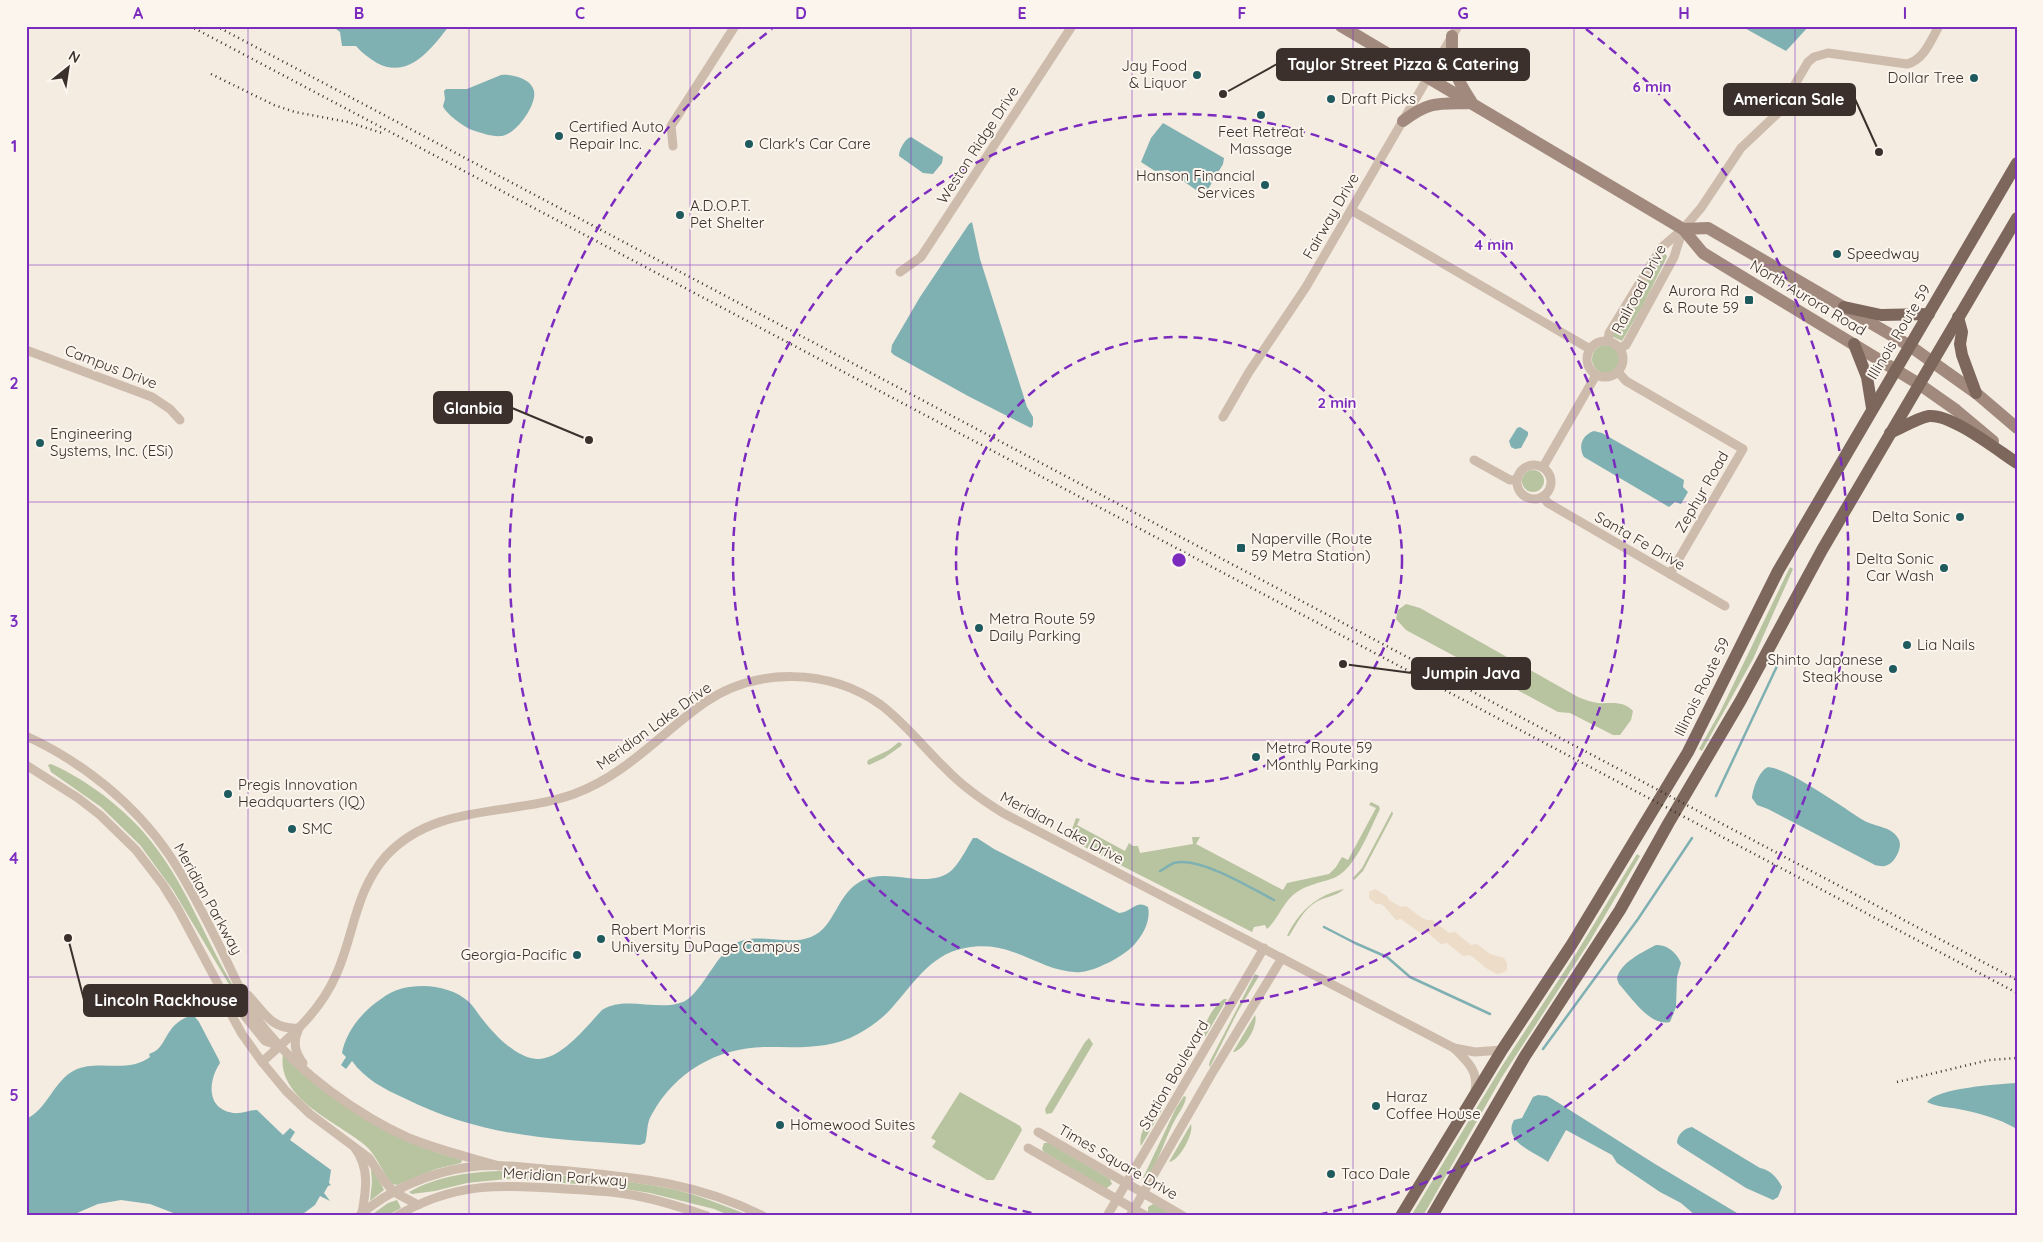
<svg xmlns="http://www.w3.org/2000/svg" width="2043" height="1242" font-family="Quicksand,sans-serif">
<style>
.green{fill:#b8c4a0}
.plaza{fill:#ecdcc8}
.water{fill:#7fb0b2}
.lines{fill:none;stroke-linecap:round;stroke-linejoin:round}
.stream{stroke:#7fb0b2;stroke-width:2.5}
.minor{stroke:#cdbbac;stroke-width:9}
.secondary{stroke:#a18a7d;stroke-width:12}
.primary{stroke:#7d675c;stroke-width:12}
.rail{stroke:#3b302b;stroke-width:2.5;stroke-dasharray:1 4;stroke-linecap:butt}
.grid{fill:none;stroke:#7b2cbf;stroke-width:1;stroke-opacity:0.55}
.ring{fill:none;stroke:#7b2cbf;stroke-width:2.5;stroke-dasharray:9 6}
.poi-dot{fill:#1f5a5e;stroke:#fbf5ee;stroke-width:2}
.labels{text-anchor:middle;stroke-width:4;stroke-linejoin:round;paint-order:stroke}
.poi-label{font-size:15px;fill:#3b302b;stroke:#fbf5ee;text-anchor:start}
.street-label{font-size:15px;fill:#3b302b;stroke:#fbf5ee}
.centre{fill:#7b2cbf;stroke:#fbf5ee;stroke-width:2.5}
.ring-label{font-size:15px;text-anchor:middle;font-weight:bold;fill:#7b2cbf;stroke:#fbf5ee;stroke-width:4;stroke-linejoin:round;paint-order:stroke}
.leader{fill:none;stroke:#3b302b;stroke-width:2}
.callout-dot{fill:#3b302b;stroke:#fbf5ee;stroke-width:2}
.callout{fill:#3b302b;stroke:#3b302b;stroke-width:2}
.callout-label{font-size:16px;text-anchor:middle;font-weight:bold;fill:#fff}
.neatline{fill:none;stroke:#7b2cbf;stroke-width:2}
.grid-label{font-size:16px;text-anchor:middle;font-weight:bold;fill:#7b2cbf}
</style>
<rect width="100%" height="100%" fill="#f4ebe1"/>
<g class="green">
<path d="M1664,253L1667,256L1666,259L1643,305L1622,341L1611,336Z"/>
<circle cx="1606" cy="359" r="14"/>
<circle cx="1533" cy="481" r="11"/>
<path d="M1790,567L1793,569L1753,659L1702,751L1699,749L1720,712Z"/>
<path d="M1406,604L1420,608L1578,697C1585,700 1591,702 1598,703C1611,704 1622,700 1633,711L1631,720L1620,735H1613L1570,713L1558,712L1547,706L1406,630L1396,619L1398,610Z"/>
<path d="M899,742L902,744L901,746L884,758L869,765L867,763L868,760L889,750Z"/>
<path d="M51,764C90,781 132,814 157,849C189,892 207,943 235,989C246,1006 258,1023 270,1039L246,1013L173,890L140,845L101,807L51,772L48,765Z"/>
<path d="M1371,802L1379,806L1380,809C1370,829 1356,867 1336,877C1320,884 1308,883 1293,895C1282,905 1278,919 1267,929L1265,925L1254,927L1252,932L1073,841L1070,835L1076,818L1080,819L1077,825L1125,851L1129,843L1133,846H1138L1140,853L1193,844L1192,837H1200L1196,844L1283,890L1287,883L1329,874L1336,867L1342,857L1348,860L1376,808L1369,805Z"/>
<path d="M1392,811L1393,814L1363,871L1354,880L1353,878L1362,868Z"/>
<path d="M1637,854L1640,856L1590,941L1502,1077L1423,1216H1411L1502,1066L1577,952Z"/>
<path d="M1344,889C1338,896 1324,897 1316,902C1303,910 1297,924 1289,936H1287C1299,911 1317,895 1344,889Z"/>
<path d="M1255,974L1259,976L1238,1011L1210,1067L1209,1065L1210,1061Z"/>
<path d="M1224,999H1227L1205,1037C1201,1026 1214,1005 1224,999Z"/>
<path d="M1255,1015C1259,1024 1244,1051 1233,1052Z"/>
<path d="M1089,1038L1093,1044L1052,1113L1046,1114L1045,1109L1085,1042Z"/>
<path d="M283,1054L299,1069L432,1151L462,1160L461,1163L436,1169L397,1185L392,1184C382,1172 377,1156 366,1146C338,1122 276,1099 283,1054Z"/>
<path d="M960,1092L1020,1126L1022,1130L994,1180H987L932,1147L936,1141L931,1138Z"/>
<path d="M1184,1096L1186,1097C1185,1105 1180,1111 1176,1118C1165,1137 1160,1161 1146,1178H1143L1176,1108Z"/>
<path d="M1163,1108L1141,1146C1137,1134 1151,1112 1163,1108Z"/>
<path d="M1191,1124C1194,1134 1179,1161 1169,1162Z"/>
<path d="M1044,1143H1049L1110,1179L1112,1184L1107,1188H1105L1044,1152L1042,1149Z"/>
<path d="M371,1169H373L384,1190L370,1201L372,1182Z"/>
<path d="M505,1171C560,1176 617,1178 672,1189C699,1195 725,1206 751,1216H731L714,1209L650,1193L606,1186L507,1179L467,1183L435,1191L412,1194L409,1192C437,1176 474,1171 505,1171Z"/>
<path d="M397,1200L401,1208L387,1216H370L388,1203Z"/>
<path d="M1153,1204L1156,1205L1174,1216H1157L1148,1213V1207Z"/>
</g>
<path class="plaza" d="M1375,889L1387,896L1389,900L1401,907L1406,906L1422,918L1427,920H1432L1449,933L1455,932L1471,945L1477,944L1490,954L1504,958L1507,963V970L1502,973L1497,974L1486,968L1473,957L1469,955L1463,956L1447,943L1441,944L1428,933L1419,932L1401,919L1396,920L1385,907L1381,904H1376L1369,898V892Z"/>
<g class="water">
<path d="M332,26H449C432,48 409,80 377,63C369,58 362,53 356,46H342L340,32Z"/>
<path d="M1741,26H1809L1786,51Z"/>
<path d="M501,75C511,74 531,78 534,91C537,105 516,134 502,136C492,137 481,133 472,130C464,127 445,113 443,106L445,99L444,91L446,89H467Z"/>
<path d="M1163,123L1224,158L1223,164L1207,191L1196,190L1168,170L1155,171L1141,162L1151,138Z"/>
<path d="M911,137L943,157L942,163L933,174L923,173L899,156C899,149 905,139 911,137Z"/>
<path d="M972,222L980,259L1027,407L1033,417V425L1031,428L968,396L894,355L891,352L892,345L920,297L969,224Z"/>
<path d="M1520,427L1528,432V435L1521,448L1515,449L1511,447L1509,441L1517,428Z"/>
<path d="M1594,431L1602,433L1684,480L1683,487L1688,492L1681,504L1675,502L1669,507L1584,457C1578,446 1582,435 1594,431Z"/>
<path d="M1768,767C1790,769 1842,807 1863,820C1874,827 1893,826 1899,840C1902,847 1897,856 1893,861C1887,867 1882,867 1875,865L1768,809L1757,805L1752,798C1753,788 1759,771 1768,767Z"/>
<path d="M973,838H977L994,849L1119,913C1132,912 1136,899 1148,907C1151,921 1143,935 1134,945C1127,952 1119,957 1110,962C1101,966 1091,971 1081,972C1058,974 1034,959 1013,952C998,946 980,945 965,948C929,954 911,988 888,1012C879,1021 869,1028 858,1034C829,1050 798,1047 766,1047C718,1047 675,1072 652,1114C646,1123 648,1134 645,1143L640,1145C553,1139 484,1138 404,1098C384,1089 365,1079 352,1061L346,1069L341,1065L346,1057L342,1053C346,1031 363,1011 381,999C394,989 407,986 423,986C439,986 457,991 469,1002C474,1007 478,1014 483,1020C495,1035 516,1058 537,1059C561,1060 587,1026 602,1010C626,995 657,1012 683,1002C701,994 714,958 733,945C755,930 786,947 811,937C836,927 836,893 863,880C890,867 928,891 952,870C960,862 967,848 973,838Z"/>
<path d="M1656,945C1667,944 1677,953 1681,963L1677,977L1676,1007L1670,1022C1650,1027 1631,997 1619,984L1617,979C1619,963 1643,952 1656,945Z"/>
<path d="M190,1016L195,1017L199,1022L219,1060L220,1063C208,1081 206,1109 233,1113C242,1114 249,1110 257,1110L283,1135L290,1128L295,1132L290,1140L331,1170L329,1183L331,1185L328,1186L324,1193L330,1201L320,1196L315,1205L300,1216H181L150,1204L121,1200L98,1204L70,1216H26V1119C48,1109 53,1081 75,1070C98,1059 128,1074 150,1057L149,1054C168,1049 163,1025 190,1016Z"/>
<path d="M2017,1083V1129C1998,1118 1979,1113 1958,1109C1947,1107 1938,1107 1927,1102C1937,1088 1999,1084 2017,1083Z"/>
<path d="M1538,1095L1547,1096L1554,1100L1655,1164L1742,1216H1696L1681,1203L1660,1192L1617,1163L1612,1155L1566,1130L1548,1162C1535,1152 1502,1142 1514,1120L1522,1118L1533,1097Z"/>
<path d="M1692,1127L1760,1168C1770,1170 1777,1177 1782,1187L1778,1197L1773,1200L1746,1188L1680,1146L1677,1143C1677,1135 1684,1128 1692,1127Z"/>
</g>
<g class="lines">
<g class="stream">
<path d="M1716,796L1778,664"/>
<path d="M1160,871C1164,869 1169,865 1174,863C1199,856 1251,888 1274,900"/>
<path d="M1324,927L1355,943L1387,957L1410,977L1490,1014"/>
<path d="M1543,1049L1638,919L1692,838"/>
</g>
<g class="minor">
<path d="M673,146L671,126L735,26"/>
<path d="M1351,210L1590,349"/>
<path d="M900,272L921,257L1072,26"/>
<circle cx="1605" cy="359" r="18"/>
<path d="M1608,341L1609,333L1661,248L1683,229L1701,208L1741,148L1778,113L1808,62L1814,57L1828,53L1907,64C1924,60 1931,40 1939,26"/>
<path d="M1619,348L1626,345L1674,257L1683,229"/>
<path d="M26,350L152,397L170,409L180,420"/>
<path d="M1618,372L1626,381L1743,449L1670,574"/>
<path d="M1223,417L1249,372L1306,287L1458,26"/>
<path d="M1474,460L1510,480H1517"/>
<circle cx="1534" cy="482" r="17"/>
<path d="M1543,467L1596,375"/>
<path d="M1543,497L1548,503L1725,606"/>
<path d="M26,736C83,762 135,804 170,856C187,882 202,911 216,939C231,968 244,1003 265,1029C300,1073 357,1115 409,1138C438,1150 469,1157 499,1166"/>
<path d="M26,765L78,798L100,815L136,850L163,885L178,909L224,995L232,1016L242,1034L262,1062L286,1091L310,1114L369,1158L385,1182L394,1192L418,1205"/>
<path d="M248,995C265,1013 271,1030 299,1028"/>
<path d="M226,997L240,1010L265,1041L280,1046"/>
<path d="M298,1031C293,1042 295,1053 303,1063"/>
<path d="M1454,1048C1467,1061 1479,1071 1475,1091"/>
<path d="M262,1062C291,1036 320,1012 336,975C354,935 355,891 386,856C436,802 510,817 574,794C626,775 660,734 704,703C756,667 829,668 881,705C905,723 924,748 946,769C963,787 982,800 1003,813L1454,1048L1475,1052L1502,1050"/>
<path d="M1038,1132L1183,1216"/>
<path d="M355,1148C370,1168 366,1191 362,1213"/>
<path d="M1028,1148L1146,1216"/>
<path d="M359,1216C388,1190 431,1172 469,1167C498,1163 528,1168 557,1170C631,1177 694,1181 763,1216"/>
<path d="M397,1216C453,1182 503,1184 566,1189C586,1190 606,1191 626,1194C654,1198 681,1207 707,1216"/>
<path d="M1107,1216L1264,948"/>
<path d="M1130,1216L1211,1075L1282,958"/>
</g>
<g class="secondary">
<path d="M1341,26L1683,229L1703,253L1919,384L1956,410L1993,441"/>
<path d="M1452,36C1451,66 1455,77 1471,101"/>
<path d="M1403,121C1431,100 1439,104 1472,103"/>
<path d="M1683,229L1708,228L1910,346L1976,393L2017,428"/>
</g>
<g class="primary">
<path d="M1844,307L1881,315L1929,314"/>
<path d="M1958,317L1962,332L1960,344L1962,355L1976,393"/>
<path d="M1854,344L1867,377L1872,408"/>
<path d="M1890,433C1902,428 1917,418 1929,416C1952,414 1997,450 2017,463"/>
<path d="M1401,1216L1502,1050L1572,944L1688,752L1778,571L2017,163"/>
<path d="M1432,1216L1525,1056L1620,910L1668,824L1741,700L1822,550L2017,218"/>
</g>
<g class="rail">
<path d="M190,26L2017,993"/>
<path d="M216,26L2017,980"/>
<path d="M211,74L274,105L295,112L348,122L382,133"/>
<path d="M1897,1082L1989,1060L2017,1058"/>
</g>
</g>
<path class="grid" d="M248,26V1216M469,26V1216M690,26V1216M911,26V1216M1132,26V1216M1353,26V1216M1574,26V1216M1795,26V1216M26,265H2017M26,502H2017M26,740H2017M26,977H2017"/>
<g class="ring">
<circle cx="1179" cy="560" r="223"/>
<circle cx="1179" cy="560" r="446"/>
<path d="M1046 1216A669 669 0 0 1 772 29M1586 29A669 669 0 0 1 1312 1216"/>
</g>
<g class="poi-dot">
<circle cx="1197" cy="75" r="5"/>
<circle cx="1974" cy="78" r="5"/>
<circle cx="1331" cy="99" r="5"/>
<circle cx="1261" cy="115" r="5"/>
<circle cx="559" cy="136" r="5"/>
<circle cx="749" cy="144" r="5"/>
<circle cx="1265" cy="185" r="5"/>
<circle cx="680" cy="215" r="5"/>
<circle cx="1837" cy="254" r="5"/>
<rect x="1744" y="295" width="10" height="10" rx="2.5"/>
<circle cx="40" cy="443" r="5"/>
<circle cx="1960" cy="517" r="5"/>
<rect x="1236" y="543" width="10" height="10" rx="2.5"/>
<circle cx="1944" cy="568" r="5"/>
<circle cx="979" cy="628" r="5"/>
<circle cx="1907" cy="645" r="5"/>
<circle cx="1893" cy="669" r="5"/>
<circle cx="1256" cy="757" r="5"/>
<circle cx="228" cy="794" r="5"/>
<circle cx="292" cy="829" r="5"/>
<circle cx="601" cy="939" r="5"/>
<circle cx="577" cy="955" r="5"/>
<circle cx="1376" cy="1106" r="5"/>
<circle cx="780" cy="1125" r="5"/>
<circle cx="1331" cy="1174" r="5"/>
</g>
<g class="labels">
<g class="poi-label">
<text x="1187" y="71" text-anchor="end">Jay Food<tspan x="1187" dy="17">&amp; Liquor</tspan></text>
<text x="1964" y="83" text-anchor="end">Dollar Tree</text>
<text x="1341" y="104">Draft Picks</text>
<text x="569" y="132">Certified Auto<tspan x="569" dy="17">Repair Inc.</tspan></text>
<text x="1261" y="137" text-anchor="middle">Feet Retreat<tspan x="1261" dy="17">Massage</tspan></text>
<text x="759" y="149">Clark's Car Care</text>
<text x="1255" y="181" text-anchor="end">Hanson Financial<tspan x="1255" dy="17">Services</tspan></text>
<text x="690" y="211">A.D.O.P.T.<tspan x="690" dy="17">Pet Shelter</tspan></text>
<text x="1847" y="259">Speedway</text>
<text x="1739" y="296" text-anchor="end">Aurora Rd<tspan x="1739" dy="17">&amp; Route 59</tspan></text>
<text x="50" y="439">Engineering<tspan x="50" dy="17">Systems, Inc. (ESi)</tspan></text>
<text x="1950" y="522" text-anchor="end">Delta Sonic</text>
<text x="1251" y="544">Naperville (Route<tspan x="1251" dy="17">59 Metra Station)</tspan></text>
<text x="1934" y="564" text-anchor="end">Delta Sonic<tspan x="1934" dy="17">Car Wash</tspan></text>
<text x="989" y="624">Metra Route 59<tspan x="989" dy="17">Daily Parking</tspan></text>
<text x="1917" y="650">Lia Nails</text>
<text x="1883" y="665" text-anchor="end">Shinto Japanese<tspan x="1883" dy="17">Steakhouse</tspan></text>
<text x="1266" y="753">Metra Route 59<tspan x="1266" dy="17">Monthly Parking</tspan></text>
<text x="238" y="790">Pregis Innovation<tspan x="238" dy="17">Headquarters (IQ)</tspan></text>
<text x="302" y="834">SMC</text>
<text x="611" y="935">Robert Morris<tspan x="611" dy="17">University DuPage Campus</tspan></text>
<text x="567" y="960" text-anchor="end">Georgia-Pacific</text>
<text x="1386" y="1102">Haraz<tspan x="1386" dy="17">Coffee House</tspan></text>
<text x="790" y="1130">Homewood Suites</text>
<text x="1341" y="1179">Taco Dale</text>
</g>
<g class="street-label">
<text transform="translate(978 145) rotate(-57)" y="5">Weston Ridge Drive</text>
<text transform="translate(1331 216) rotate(-60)" y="5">Fairway Drive</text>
<text transform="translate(1639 289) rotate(-62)" y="5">Railroad Drive</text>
<text transform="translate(1808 298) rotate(31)" y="5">North Aurora Road</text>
<text transform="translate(1899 332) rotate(-59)" y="5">Illinois Route 59</text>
<text transform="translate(111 367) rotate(21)" y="5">Campus Drive</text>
<text transform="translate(1702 492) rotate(-60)" y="5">Zephyr Road</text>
<text transform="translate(1640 541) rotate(30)" y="5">Santa Fe Drive</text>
<text transform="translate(1702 687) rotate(-64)" y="5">Illinois Route 59</text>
<text transform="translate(654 726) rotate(-36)" y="5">Meridian Lake Drive</text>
<text transform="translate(1062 828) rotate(28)" y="5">Meridian Lake Drive</text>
<text transform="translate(208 899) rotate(61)" y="5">Meridian Parkway</text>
<text transform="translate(1174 1075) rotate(-60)" y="5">Station Boulevard</text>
<text transform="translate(1118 1162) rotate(30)" y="5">Times Square Drive</text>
<text transform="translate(565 1177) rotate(4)" y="5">Meridian Parkway</text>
</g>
</g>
<circle cx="1179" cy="560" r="8" class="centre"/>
<g class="ring-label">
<text x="1652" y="92">6 min</text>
<text x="1494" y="250">4 min</text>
<text x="1337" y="408">2 min</text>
</g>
<path class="leader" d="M1223 94L1277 64M1879 152L1855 99M589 440L512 408M1343 664L1412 673M68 938L84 1000"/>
<g class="callout-dot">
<circle cx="1223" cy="94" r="5"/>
<circle cx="1879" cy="152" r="5"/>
<circle cx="589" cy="440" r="5"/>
<circle cx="1343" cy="664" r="5"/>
<circle cx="68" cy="938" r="5"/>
</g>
<g class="callout">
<rect x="1277" y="49" width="252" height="31" rx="5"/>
<rect x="1724" y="84" width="131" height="31" rx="5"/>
<rect x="434" y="392" width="78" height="31" rx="5"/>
<rect x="1412" y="658" width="118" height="31" rx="5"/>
<rect x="84" y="985" width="163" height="31" rx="5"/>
</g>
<g class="callout-label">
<text x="1403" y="70">Taylor Street Pizza &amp; Catering</text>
<text x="1789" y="105">American Sale</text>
<text x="473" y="414">Glanbia</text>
<text x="1471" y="679">Jumpin Java</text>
<text x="166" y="1006">Lincoln Rackhouse</text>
</g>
<rect width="2043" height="1242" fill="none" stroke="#fbf5ee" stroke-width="55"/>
<g transform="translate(68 68) rotate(30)" stroke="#fbf5ee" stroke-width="4" paint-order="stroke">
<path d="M0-4L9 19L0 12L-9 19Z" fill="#3b302b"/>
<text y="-8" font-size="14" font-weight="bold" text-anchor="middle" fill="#3b302b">N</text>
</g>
<rect x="28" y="28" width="1988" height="1186" class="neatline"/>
<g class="grid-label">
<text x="138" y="19">A</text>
<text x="359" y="19">B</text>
<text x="580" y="19">C</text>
<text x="801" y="19">D</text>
<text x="1022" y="19">E</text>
<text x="1242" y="19">F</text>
<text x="1463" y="19">G</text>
<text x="1684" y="19">H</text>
<text x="1905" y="19">I</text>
<text x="14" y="152">1</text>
<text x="14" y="389">2</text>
<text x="14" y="627">3</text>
<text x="14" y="864">4</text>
<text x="14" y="1101">5</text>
</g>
</svg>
